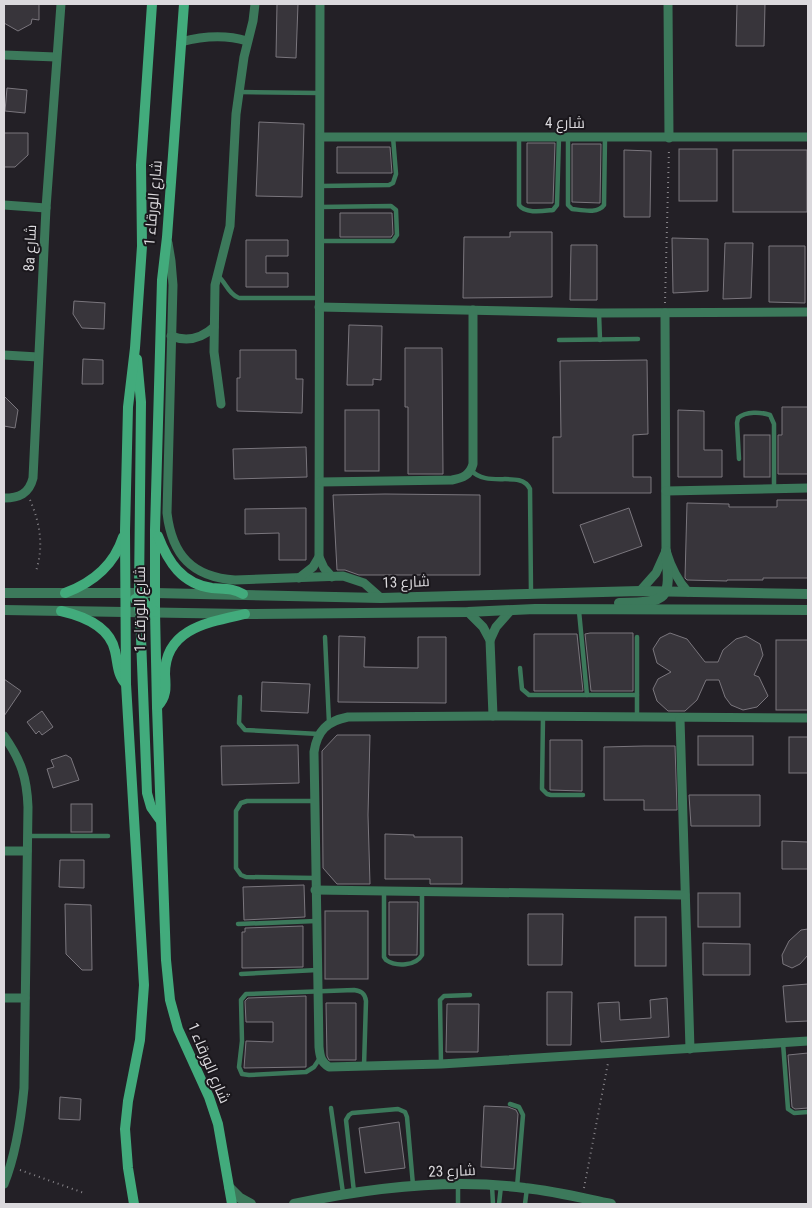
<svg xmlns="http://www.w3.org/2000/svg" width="812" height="1208" font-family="'Roboto Condensed',Cairo,sans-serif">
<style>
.building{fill:#38353b;stroke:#7a767d}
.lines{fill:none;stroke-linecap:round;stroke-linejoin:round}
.path{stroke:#878489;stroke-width:2;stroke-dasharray:1 4;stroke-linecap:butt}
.service{stroke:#3c795b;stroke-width:4.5}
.minor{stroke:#3c795b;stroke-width:9}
.tertiary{stroke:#3c795b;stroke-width:10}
.secondary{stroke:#42ab7c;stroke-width:10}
.labels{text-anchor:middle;stroke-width:4;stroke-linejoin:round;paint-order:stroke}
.street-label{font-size:15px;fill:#dbd9dd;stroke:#1a171c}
</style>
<rect width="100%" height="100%" fill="#232026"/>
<g class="building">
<path d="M4,4H39V20L32,19L31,24L18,31L4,23Z"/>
<path d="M277,4H298L296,58L276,57Z"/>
<path d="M737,4H765L764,46H736Z"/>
<path d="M7,88L27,90L25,113L5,111Z"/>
<path d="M259,122L304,124L302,197L256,196Z"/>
<path d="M4,133H28V155L15,167H4Z"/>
<path d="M527,143H555L553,203H527Z"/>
<path d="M572,144H601L600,203L572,202Z"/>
<path d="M337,147H390L392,173H337Z"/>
<rect x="679" y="149" width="38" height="52"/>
<path d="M624,150L651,151L650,217H624Z"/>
<rect x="733" y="150" width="74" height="62"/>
<path d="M340,213H392L393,234L391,237H340Z"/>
<path d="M510,232H552V297L463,298L464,237H510Z"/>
<path d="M672,238L708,239V291L673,293Z"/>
<path d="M246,240H288V256H266V273H288V287H246Z"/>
<path d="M725,243H753L751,298L723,299Z"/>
<path d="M571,245H597V300H570Z"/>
<path d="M769,246H805V303L769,302Z"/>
<path d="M74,301L105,303L104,329L82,328L73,314Z"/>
<path d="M349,325L382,326L381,380L373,379V385H347Z"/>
<path d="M405,348H442L443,474H408V407H405Z"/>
<path d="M240,350H296V379H303L302,413L237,411V378H240Z"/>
<path d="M83,359L103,360V384H82Z"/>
<path d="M647,360L648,434L633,435V477H651V493H553V437H561L560,361Z"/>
<path d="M4,396L18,410L15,428L4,426Z"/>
<path d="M782,407H808V474H778V435H782Z"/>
<rect x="345" y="410" width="34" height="61"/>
<path d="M678,410L704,411V450H722V477H678Z"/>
<rect x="744" y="435" width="26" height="42"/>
<path d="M306,447L307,477L234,479L233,449Z"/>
<path d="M385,494L480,495V575H359L345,570H337L333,495Z"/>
<path d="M777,500H808V578H763V580H727V581L687,580L685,578L687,503L729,504V507H777Z"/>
<path d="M306,508V560H279V533L245,534V509Z"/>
<path d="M629,508L642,546L594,563L580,525Z"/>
<path d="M590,633H633V691H591L585,634Z"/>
<path d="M670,633L687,639L705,662H718L723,650L736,639L746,636L760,644L763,655L754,675L759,677L768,696L757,707L743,710L731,705L725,697L719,680H706L697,700L685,711H668L657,701L653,689L658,679L671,672L657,663L653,649L660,638Z"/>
<path d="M534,634H577L583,691H534Z"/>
<path d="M339,636L365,637L364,667L418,668V637H446V703L338,702Z"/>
<rect x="776" y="640" width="32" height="70"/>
<path d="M4,679L21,691L4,716Z"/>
<path d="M262,682L310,684L308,713L261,711Z"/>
<path d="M42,711L53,727L42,735L39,731L36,734L27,722Z"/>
<path d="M337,735H370L368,815L370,884H337L323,868L322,751Z"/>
<rect x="698" y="736" width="55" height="29"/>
<rect x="789" y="737" width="19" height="36"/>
<path d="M550,740H582V791L550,790Z"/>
<path d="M298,745L299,783L222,785L221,746Z"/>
<path d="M644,746H675L677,810H644V800H604V747Z"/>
<path d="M66,755L71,758L79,780L53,788L47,769L54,767L51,760Z"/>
<path d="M689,795H760V826H691Z"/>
<rect x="71" y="804" width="21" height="28"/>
<path d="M385,834L414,835V837H462V884H430V879H385Z"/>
<path d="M782,841L808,842V869H782Z"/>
<path d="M60,860H84V888L59,887Z"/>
<path d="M304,885L305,917L244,920L243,887Z"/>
<rect x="698" y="893" width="42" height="34"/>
<path d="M389,902H418L417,955H389Z"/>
<path d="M65,904L91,905L92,970H82L66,954Z"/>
<rect x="325" y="911" width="43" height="68"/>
<path d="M528,914H563L562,965H528Z"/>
<rect x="635" y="917" width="31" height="49"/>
<path d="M303,926V967L242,968V932H245V928Z"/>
<path d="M808,929V955L800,964L792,968L783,964L782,955L789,941L801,930Z"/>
<path d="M703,943L750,944V975H703Z"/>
<path d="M808,984V1021L786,1022L783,986Z"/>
<path d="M547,992H572L571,1045H547Z"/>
<path d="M306,996V1067L244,1068L246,1041L273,1042V1022H246L245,1001L248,998Z"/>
<path d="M667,998L669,1037L601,1042L598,1003L619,1002L620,1020L651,1018L650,1000Z"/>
<path d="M326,1003H356V1060H329L327,1056Z"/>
<path d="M447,1004H479L478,1052H446Z"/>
<path d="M808,1053V1108L795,1109L792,1107L788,1055Z"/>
<path d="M60,1097L81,1099L80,1120L59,1119Z"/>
<path d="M484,1106L508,1107L516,1110L518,1114L514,1169L481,1167Z"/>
<path d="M399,1122L405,1168L365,1173L359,1128Z"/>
</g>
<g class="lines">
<g class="path">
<path d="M665,303L669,148"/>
<path d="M30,500C40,523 44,546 36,571"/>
<path d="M20,1170L84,1193"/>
<path d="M584,1188L608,1063"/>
</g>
<g class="service">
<path d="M239,92L319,93"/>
<path d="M519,137V205C525,214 543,211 553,210L557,205L559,137"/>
<path d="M568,137V205L572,209C582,210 598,214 604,205L605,137"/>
<path d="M320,186L389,185L393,183L396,174L393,137"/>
<path d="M319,241H393L397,235L396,210L391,206L319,207"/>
<path d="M217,275C226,282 228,294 239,298H320"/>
<path d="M599,313L600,340"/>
<path d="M559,340L638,339"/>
<path d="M739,459L737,423L738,418C746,411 761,412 770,415L774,424V487"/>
<path d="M471,470C487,489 521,469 530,489L531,593"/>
<path d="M579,611L587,695"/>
<path d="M325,637L329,723"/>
<path d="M637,637V717"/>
<path d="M520,668L522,689L529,695H637"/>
<path d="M240,697L239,723L245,730L319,734"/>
<path d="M543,717L542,789L547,794L551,795H583"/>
<path d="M27,836H108"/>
<path d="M315,878L246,877L241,875L236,868V811L241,803L247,801H315"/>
<path d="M384,891V957L386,960C396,967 416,966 422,955V892"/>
<path d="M238,924L316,921"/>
<path d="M241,974L317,970"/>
<path d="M783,1043L788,1109L794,1113L808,1112"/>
<path d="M320,1058L314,1067L306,1072L249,1075L242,1074L239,1067L242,1041L241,1000L246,994L354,990C361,991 365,993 366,1001L364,1066"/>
<path d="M441,1064L440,1000L444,996L470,995"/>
<path d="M510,1104L519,1107L523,1115L517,1187"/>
<path d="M331,1108L343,1193"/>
<path d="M492,1186L493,1204"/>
<path d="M354,1192L346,1120L349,1115L352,1113L398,1109L405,1112L407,1117L413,1185"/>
<path d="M458,1204V1184"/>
<path d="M499,1204L501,1186"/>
<path d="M525,1204L527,1188"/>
</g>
<g class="minor">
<path d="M320,4L319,557L324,568L332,577"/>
<path d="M668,4L669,138"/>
<path d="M181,42C203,36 224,34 247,41"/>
<path d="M4,55L56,57"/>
<path d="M321,137H808"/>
<path d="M4,205L46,208"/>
<path d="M168,243L171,261L173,285L167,513C172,555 192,577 235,580L343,576L364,583L381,598"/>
<path d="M319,307L599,313L808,312"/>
<path d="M665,313L666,551C671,567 677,580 688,592"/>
<path d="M171,336C187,342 201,339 214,327"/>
<path d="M4,355L38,357"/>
<path d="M221,404L214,352L215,285L230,226L236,114L244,57L253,21L255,4"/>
<path d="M320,482L452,480C463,478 470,475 473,464V310"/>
<path d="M666,491L808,488"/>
<path d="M4,498C19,498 29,494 33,478L46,208L61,4"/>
<path d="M299,578L313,567L319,557"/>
<path d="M640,591L656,573L665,553"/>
<path d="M468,612L483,627L490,640L493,716"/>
<path d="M490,640L496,627L511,610"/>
<path d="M808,718L493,716L348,717C327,721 317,731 314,752L319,1047C320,1057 321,1062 329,1067L441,1064L808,1041"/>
<path d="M680,719L690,1049"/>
<path d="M4,736C21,760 27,778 28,807L24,1088C21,1120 16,1154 4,1184"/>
<path d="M4,851H27"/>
<path d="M315,890L685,895"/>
<path d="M4,998H25"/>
</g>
<g class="tertiary">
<path d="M4,593H155L381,598L640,591L808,594"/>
<path d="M619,603C669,602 671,601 666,551"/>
<path d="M4,610L245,614L468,612L535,609L808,610"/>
<path d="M229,1187L240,1198L251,1204"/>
<path d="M294,1204C368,1188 449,1178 525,1188C554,1191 582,1198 611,1204"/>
</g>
<g class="secondary">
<path d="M184,4L167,237L162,280L155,530V612L157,707L166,960L170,1000L178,1029L209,1097L218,1124L232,1204"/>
<path d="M137,359L141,402L139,593L145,604L155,612"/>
<path d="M158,536C168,562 182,584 212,588C224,589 233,588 243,594"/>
<path d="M65,593C92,583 114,565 123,537"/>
<path d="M135,599L138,604L140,612L147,793L151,807L161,821"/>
<path d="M61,611C83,616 110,627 115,651C118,663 117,675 126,684"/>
<path d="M157,707C167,697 166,687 165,674C165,628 210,622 245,614"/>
<path d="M134,1204L128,1168L125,1129L128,1101L140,1040L144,985L126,684L125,531L128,407L135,348L142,246L141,165L152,4"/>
</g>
</g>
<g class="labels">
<g class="street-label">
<text x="565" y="128">شارع 4</text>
<text transform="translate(153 203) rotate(-85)" y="5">شارع الورقاء 1</text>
<text transform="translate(30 248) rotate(-87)" y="5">8a شارع</text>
<text transform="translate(406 582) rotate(-2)" y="5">شارع 13</text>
<text transform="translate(140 609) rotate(-90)" y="5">شارع الورقاء 1</text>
<text transform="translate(209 1063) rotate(67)" y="5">شارع الورقاء 1</text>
<text transform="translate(452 1171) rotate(-2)" y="5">شارع 23</text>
</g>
</g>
<rect width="812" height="1208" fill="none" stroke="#dbd9dd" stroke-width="10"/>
</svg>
